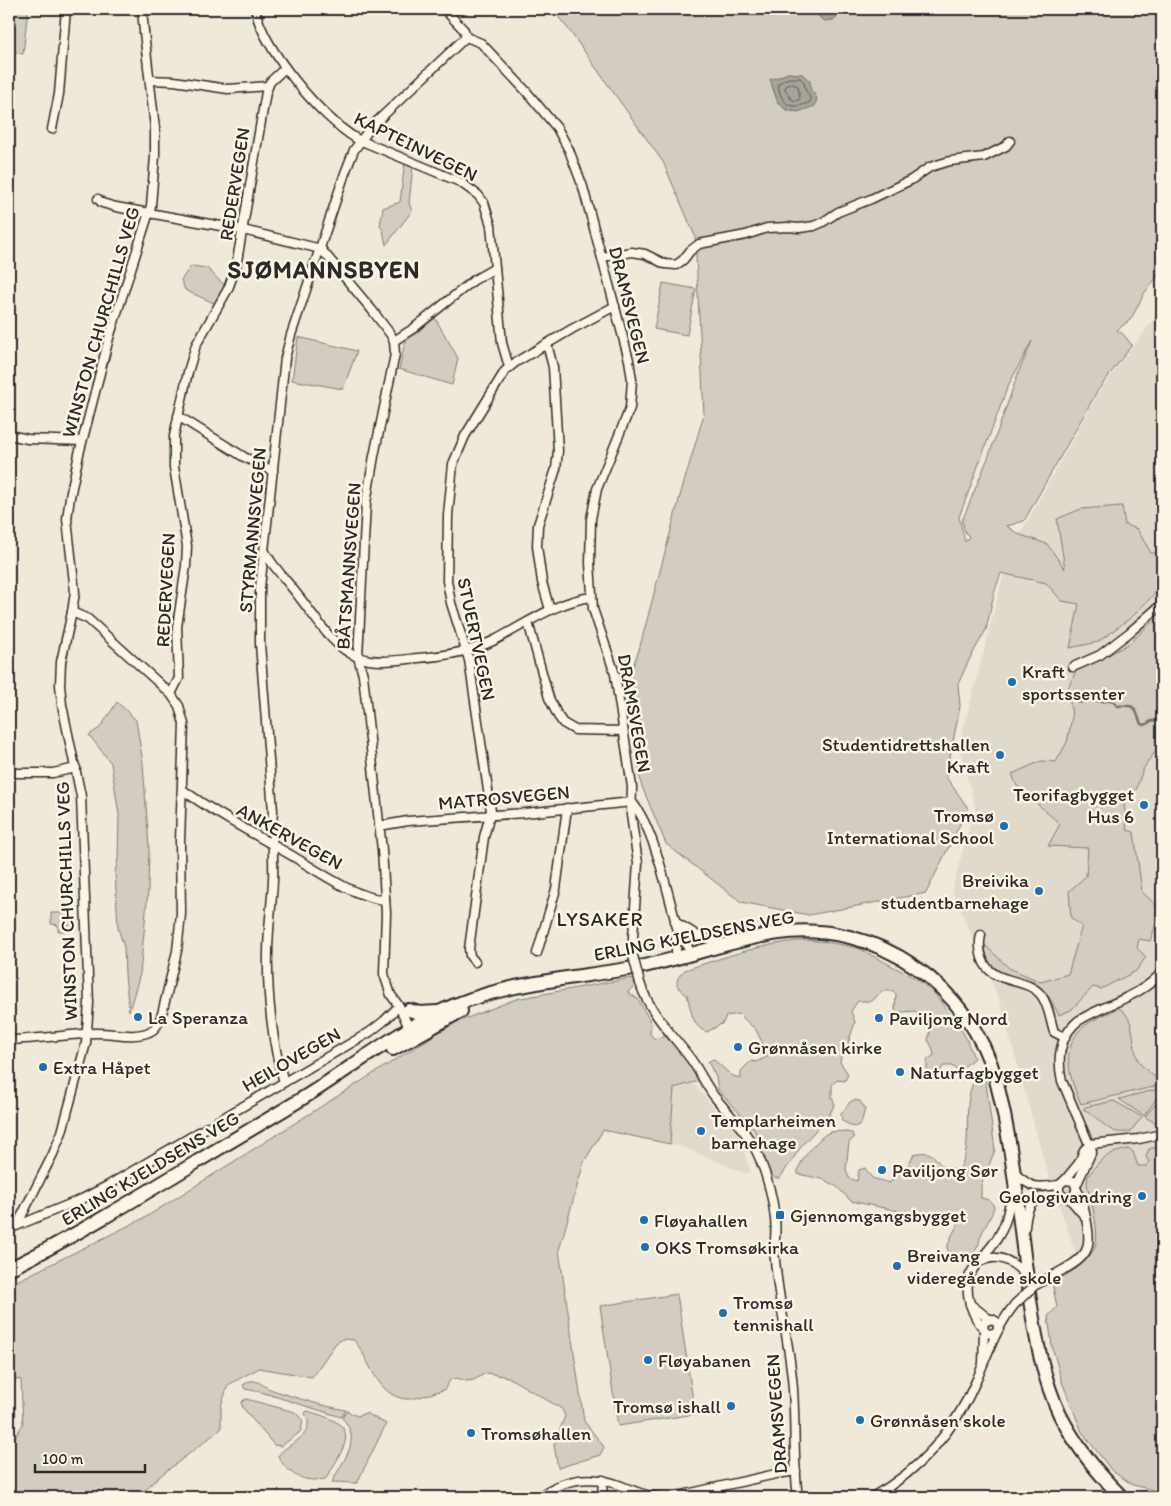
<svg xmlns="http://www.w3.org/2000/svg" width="1171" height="1506" font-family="Itim,sans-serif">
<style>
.built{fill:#e0dacc}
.green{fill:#d2cdc0;stroke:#7e7c76;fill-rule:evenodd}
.water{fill:#a6a399;stroke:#75736d}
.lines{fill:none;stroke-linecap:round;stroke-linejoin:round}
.shore{stroke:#5c5b57;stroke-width:1}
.stream{stroke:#75736d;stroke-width:2.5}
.minor-casing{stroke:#2b2b2b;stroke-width:11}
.trunk-casing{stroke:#2b2b2b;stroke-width:16}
.minor{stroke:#fcf5e5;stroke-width:8}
.trunk{stroke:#fcf5e5;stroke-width:12}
.minor-bridge-casing{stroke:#2b2b2b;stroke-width:11;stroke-linecap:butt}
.minor-bridge{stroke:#fcf5e5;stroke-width:8}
.poi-dot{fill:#1f6fb2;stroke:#fcf5e5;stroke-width:2}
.labels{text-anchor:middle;stroke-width:5;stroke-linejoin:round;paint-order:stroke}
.street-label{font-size:19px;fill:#2b2b2b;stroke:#fcf5e5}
.poi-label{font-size:19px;fill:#2b2b2b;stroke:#fcf5e5;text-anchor:start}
.neighbourhood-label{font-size:20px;letter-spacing:1px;fill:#2b2b2b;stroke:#fcf5e5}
.district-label{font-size:24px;font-weight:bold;letter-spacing:1px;fill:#2b2b2b;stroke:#fcf5e5}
</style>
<rect width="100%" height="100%" fill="#efe9da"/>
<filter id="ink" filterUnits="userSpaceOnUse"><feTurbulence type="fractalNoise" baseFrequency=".02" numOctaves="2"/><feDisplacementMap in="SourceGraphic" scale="10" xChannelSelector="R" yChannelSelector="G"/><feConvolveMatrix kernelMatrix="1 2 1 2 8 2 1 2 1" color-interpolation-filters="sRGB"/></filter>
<g filter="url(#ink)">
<g class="built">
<path d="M1162,308V1468L1149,1463L1046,1168L1000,1002L952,890L975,807L959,746L1009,554L1099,392Z"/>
<path d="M691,1083L696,1086L717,1112L733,1125L745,1144L743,1150L750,1169L749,1173H744L687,1149V1148L670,1144L674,1088Z"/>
</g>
<g class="green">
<path d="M9,9H28L23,54L9,52Z"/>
<path d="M552,9H829L824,11H821L819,17C825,21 827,20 834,20L837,14L834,9H1162V271L1145,292L1131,319L1117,330L1123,334L1132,345L1098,390L1024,521L1007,526L1018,534L1047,544L1065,569L1057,519L1081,509L1122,506L1125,525L1137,529L1151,553H1162V586L1133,616L1098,642L1070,648L1079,604L1062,601L1046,583L1001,573L994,593L986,630L970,658L958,684L960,706L946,777L968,808L926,893L809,915L741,902L666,844L641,784L627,682L639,650L680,496L704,414L695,236L663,162L569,30ZM788,73L797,74L811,93L813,92L815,97C807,106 802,114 790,111C784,109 783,108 780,103H778L772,86L776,78ZM1032,341L1019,371L988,458L962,521L965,532L969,537L965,542L959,517L1008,386Z"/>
<path d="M405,161L413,166L409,203L412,211L386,245L383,230L380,226L383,208L400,202Z"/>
<path d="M191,266L207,268L225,286L216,304L185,290L181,280Z"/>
<path d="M663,283L696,289L687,335L654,329Z"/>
<path d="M435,318L458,358L452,385L399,369L405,342Z"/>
<path d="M298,337L357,351L343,389L292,380Z"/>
<path d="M1162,612V742L1143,769L1136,790L1124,803L1127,830L1134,832L1142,892L1161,910L1150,941L1139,939L1137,948L1146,957L1136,971L1101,989L1093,987L1071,1010L1059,1015L1049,997L1029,984L1005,975L988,962L984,944L1009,968L1041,982L1068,974L1082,926L1071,918L1069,891L1086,876L1088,848L1048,846L1060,824L1017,786L1012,774L1041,761L1056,762L1067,742L1072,717L1068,688L1077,669L1100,660L1130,643Z"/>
<path d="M117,702L136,720L143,763L149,847L148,891L140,974L129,1011L125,975L124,947L118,928L115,872L118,859L119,815L111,763L89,735L100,728Z"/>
<path d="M51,913H69V931H58V925L51,924Z"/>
<path d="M806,940L827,942L858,948L917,979L934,993L956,1021L966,1038L974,1058L960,1070L951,1066H943L939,1074H933L927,1070V1060L934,1055L932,1047L928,1040L931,1028L926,1025L924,1019L915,1011L901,1012L895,1010L896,994L891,991H882L872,1001H858L851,1011L855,1022L847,1047L842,1051L840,1062L848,1074L845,1081L837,1080L832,1085V1098L835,1104L828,1117L803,1144L780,1178H775L770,1174L763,1160L761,1145L753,1128L718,1090L716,1077L708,1062L713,1059L731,1075L741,1079V1071L751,1061L756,1062L769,1056L756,1030L739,1014L726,1016L723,1023L707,1032C692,1028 691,1008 687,995C674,986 674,980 685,970C725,957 763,943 806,940Z"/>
<path d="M631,978L635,985L628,992L638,999L651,1023L650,1034L655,1039L665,1036L684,1056L699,1081L674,1088L670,1144L603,1130L584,1162L559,1250L584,1421L604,1447L600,1455L558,1468L554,1445L565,1416L562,1409L508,1377L486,1373L474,1380L466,1381L457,1378L450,1380L444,1390C434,1392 415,1400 406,1399C376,1396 370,1359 354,1340L343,1339L336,1343L312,1377L259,1368L228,1385L221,1406V1429L155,1480L139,1497H9V1447L23,1424L21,1380L9,1378V1285L146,1217L452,1024L516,999Z"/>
<path d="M1118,1008C1135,1015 1132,1041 1137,1057C1140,1067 1151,1073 1158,1080L1157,1086L1081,1104C1070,1079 1059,1049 1083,1027C1093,1019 1107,1014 1118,1008Z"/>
<path d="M979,1073L985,1076L995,1150L981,1185V1198L989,1200L994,1206C992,1217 986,1224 981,1235C979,1238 980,1243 978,1246C973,1257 962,1261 951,1257L947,1248L952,1235L962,1217L951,1213L941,1220L851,1201L836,1186L822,1179L798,1174C796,1164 818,1138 828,1133C835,1130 845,1132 852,1133L854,1138L849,1142L846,1170L849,1178L857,1181L859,1170L865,1168L872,1178L890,1183L899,1167H907L914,1154C937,1148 933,1162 946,1168C950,1169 955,1169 959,1170C962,1164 965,1158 966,1151C970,1125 962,1095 979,1073Z"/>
<path d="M1158,1089L1161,1092L1144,1116L1119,1099Z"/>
<path d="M1162,1096V1124H1157L1145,1117Z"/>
<path d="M854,1100L860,1101L865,1109L861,1124L854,1127L842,1121L841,1114L850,1102Z"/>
<path d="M1114,1101L1142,1117L1130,1132C1125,1132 1118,1133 1114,1131C1102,1126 1095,1114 1083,1109L1085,1107Z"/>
<path d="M1157,1147H1162V1494L1157,1491L1133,1485L1112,1471L1082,1432L1062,1382L1052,1346L1048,1316L1057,1307L1052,1282C1069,1274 1085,1266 1094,1249C1100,1236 1094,1215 1092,1203C1090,1194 1085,1186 1088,1176C1090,1173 1093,1170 1095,1167C1103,1155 1115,1152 1128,1149L1133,1152L1138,1166H1146L1149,1162L1146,1156L1149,1149Z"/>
<path d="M677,1294L695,1414L618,1426L600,1306Z"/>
<path d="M250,1381C260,1380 262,1386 270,1389C293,1397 322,1406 346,1410L341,1417L261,1392L245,1389L243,1385Z"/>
<path d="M246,1399L295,1412L303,1421L301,1430L299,1433L281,1446L274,1445L243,1408L241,1402Z"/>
<path d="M307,1411C359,1425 351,1437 327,1477L325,1479C304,1483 288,1475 278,1456C287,1442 318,1438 305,1413Z"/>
<path d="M347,1411L357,1416L366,1413L386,1424L357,1483L332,1482C343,1460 363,1440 342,1418Z"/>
</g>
<g class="water">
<path d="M825,9H835L837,14L835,19L827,21L822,20L818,15V11H824Z"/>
<path d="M788,73L802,74L810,81L811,92H813L817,98L815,106L798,112L785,109L780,103H778L770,79L776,78Z"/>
</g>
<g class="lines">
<g class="shore">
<path d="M789,78H800L804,82L805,89L810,97V102C791,111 781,105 778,84L784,80Z"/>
<path d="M792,84L798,86L800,99L796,101L791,99L785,89L786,86Z"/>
</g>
<path class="stream" d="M1073,698C1080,706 1085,701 1093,699L1100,702L1112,700L1117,706C1138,705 1134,707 1141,724L1145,725L1151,721L1162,720"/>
<defs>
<g id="minor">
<path d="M255,9C264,50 321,118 357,139L460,182L478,195L484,203L491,225L502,343L509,367"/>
<path d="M444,9L464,30L466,37"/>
<path d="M466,37L481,43L526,91L557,128L569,150L583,187L629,360L632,380L630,408L597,489L591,519L590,563L593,609L615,674L632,787L631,815L638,863L632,952"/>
<path d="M150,80L174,81L228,89L268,86"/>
<path d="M52,129L59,94L66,9"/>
<path d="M98,199L102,203L116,207L243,230L321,249L372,310L391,335L394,341"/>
<path d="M602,257L632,252L645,254L665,264L676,265L683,260L690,251L699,244L746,235L767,228L788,227L799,228L814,226L823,222L838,212L871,199L911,180L930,167L950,161L984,157L1006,146L1010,141"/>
<path d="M547,344L553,367L558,451L556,469L538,525L537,546L542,582L550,610"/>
<path d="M178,416L244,457L273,471"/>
<path d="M9,435L28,439L82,441"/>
<path d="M265,552L272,563C281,575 291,586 300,598C316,618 333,648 358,657C376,664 399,660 418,658C445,656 471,652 495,640C526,624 556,602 591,597"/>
<path d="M528,622L549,698L558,716L563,723L575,730L623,731"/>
<path d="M1073,667L1100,655L1130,632L1162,604"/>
<path d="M171,694L179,678L177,627L186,566L187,546L174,467V436L188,372L196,345L228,289L236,267L266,92L270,82L285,68"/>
<path d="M9,773H53L76,768"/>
<path d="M183,790C217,815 253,833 289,854C317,870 353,897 385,900"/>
<path d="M632,802C655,830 668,895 678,931L676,937V958"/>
<path d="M379,826L408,821L525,813L632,802"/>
<path d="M675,922L700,937L723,943"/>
<path d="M678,931L684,935L690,954"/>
<path d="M981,935C979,943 979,949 982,958C991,986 1026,976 1041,995C1049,1005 1050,1020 1054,1032L1064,1037"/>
<path d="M537,953L556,889L567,808"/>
<path d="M475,962L470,956L469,949L484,837L491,811L469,660L451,603L447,581L448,515L453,464L465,436L505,371L516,362L572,329L615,306"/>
<path d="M640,983C649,1012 672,1034 690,1058C699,1070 705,1084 714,1096C730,1116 749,1133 759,1157C767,1176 773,1198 775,1219C777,1233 773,1246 775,1260C778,1297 787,1333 791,1369C797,1411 792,1455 798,1497"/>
<path d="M410,1030L399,1006L391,995L384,974L386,913L382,850L363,675L358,657L366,503L374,456L395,354L394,341L414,328L474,280L495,268"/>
<path d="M9,1040C37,1039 66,1035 95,1033C111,1032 133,1039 149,1032C157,1029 159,1021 162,1014L177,951L181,914L180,841L184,724L179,706L171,694L88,619L72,612"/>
<path d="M284,1082C272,1045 267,992 268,953C268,928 272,904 273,880C274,857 271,834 273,811L260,644V588L285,358L291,335L345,173L354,150L371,127L466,37"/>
<path d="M1014,1173C1033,1189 1035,1188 1059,1185"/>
<path d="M1065,1180L1079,1163L1084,1150L1090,1144L1139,1139L1162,1134"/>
<path d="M1076,1186L1073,1181L1065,1180L1059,1185V1192C1062,1198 1068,1199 1074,1195L1076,1191V1186L1092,1151L1062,1081C1057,1059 1059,1037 1078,1021C1105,1004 1141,997 1162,972"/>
<path d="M1069,1198L1086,1218"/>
<path d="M17,1225L53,1154L62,1132L86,1043L89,1003L81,796L62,705L60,685L61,662L72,612L75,592L67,519L70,497L79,454L109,338L151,206L155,156V128L144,32L142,9"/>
<path d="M1025,1227C1027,1201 1034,1195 1060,1195"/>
<path d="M9,1229L82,1199L107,1186L370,1032L384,1021L399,1006"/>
<path d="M979,1262C998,1252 1013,1261 1026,1276"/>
<path d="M1061,1271C1089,1256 1092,1248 1086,1218C1084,1207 1082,1198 1076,1188"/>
<path d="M970,1304L989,1319"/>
<path d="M983,1328C976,1320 973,1314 970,1304C960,1269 982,1263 998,1237C1008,1222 1008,1206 1013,1190"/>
<path d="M997,1331L992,1334L986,1333L983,1328L984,1322L992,1319L997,1322L998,1328"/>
<path d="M983,1364L984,1331"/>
<path d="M539,1497C562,1479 591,1474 619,1485C631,1490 643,1495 656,1497"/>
<path d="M602,1497L603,1480"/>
<path d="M673,1497L776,1474L796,1471"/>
<path d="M872,1497C921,1470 955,1430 977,1379C988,1353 997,1326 1015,1304"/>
</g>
<g id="trunk">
<path d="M409,1010L420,1013L437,1012"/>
<path d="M393,1049L461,1011"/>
<path d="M9,1269C73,1237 134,1200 195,1163C234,1139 273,1117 311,1093C353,1066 394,1035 439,1012C501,982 572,979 639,967C686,958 731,940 779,933C877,920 970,986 996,1080C1015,1152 1019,1227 1030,1300C1036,1339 1043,1379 1060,1415C1076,1446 1097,1473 1122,1497"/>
</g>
</defs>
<use href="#minor" class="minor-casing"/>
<use href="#trunk" class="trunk-casing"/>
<use href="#minor" class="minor"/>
<use href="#trunk" class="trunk"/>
<defs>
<g id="minor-bridge">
<path d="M632,952L640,983"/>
<path d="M1015,1304L1034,1286L1061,1271"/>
</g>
</defs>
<use href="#minor-bridge" class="minor-bridge-casing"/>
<use href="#minor-bridge" class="minor-bridge"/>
</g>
</g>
<g class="poi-dot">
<circle cx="1012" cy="682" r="5"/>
<circle cx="1000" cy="755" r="5"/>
<circle cx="1144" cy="805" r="5"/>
<circle cx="1004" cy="826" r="5"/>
<circle cx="1039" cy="891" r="5"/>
<circle cx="138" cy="1017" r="5"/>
<circle cx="879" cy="1018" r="5"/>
<circle cx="738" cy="1047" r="5"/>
<circle cx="43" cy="1067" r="5"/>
<circle cx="900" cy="1072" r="5"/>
<circle cx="701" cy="1131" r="5"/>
<circle cx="882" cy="1170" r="5"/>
<circle cx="1142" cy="1196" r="5"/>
<rect x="775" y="1210" width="10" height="10" rx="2.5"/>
<circle cx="644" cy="1220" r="5"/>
<circle cx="645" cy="1247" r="5"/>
<circle cx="897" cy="1266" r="5"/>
<circle cx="723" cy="1313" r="5"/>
<circle cx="648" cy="1360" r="5"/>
<circle cx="731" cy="1406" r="5"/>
<circle cx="860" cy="1420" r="5"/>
<circle cx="471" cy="1433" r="5"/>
</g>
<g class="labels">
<g class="street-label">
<text transform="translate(416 146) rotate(26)" y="7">KAPTEINVEGEN</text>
<text transform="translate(234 184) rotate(-81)" y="7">REDERVEGEN</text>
<text transform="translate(630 305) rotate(76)" y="7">DRAMSVEGEN</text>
<text transform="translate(100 322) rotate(-74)" y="7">WINSTON CHURCHILLS VEG</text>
<text transform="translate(252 530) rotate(-85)" y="7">STYRMANNSVEGEN</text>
<text transform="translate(348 566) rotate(-86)" y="7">BÅTSMANNSVEGEN</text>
<text transform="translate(165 590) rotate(-87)" y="7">REDERVEGEN</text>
<text transform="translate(477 639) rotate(78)" y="7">STUERTVEGEN</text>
<text transform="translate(635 713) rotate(80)" y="7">DRAMSVEGEN</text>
<text transform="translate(504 797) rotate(-5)" y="7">MATROSVEGEN</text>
<text transform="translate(290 836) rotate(29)" y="7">ANKERVEGEN</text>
<text transform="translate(66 901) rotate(-92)" y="7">WINSTON CHURCHILLS VEG</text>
<text transform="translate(694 935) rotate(-11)" y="7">ERLING KJELDSENS VEG</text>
<text transform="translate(291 1059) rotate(-30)" y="7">HEILOVEGEN</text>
<text transform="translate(150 1168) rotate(-31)" y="7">ERLING KJELDSENS VEG</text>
<text transform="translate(776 1414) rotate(-94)" y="7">DRAMSVEGEN</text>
</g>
<g class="poi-label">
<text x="1022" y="678">Kraft<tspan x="1022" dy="22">sportssenter</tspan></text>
<text x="990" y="751" text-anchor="end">Studentidrettshallen<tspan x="990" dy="22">Kraft</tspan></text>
<text x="1134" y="801" text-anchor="end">Teorifagbygget<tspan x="1134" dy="22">Hus 6</tspan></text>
<text x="994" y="822" text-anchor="end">Tromsø<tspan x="994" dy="22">International School</tspan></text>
<text x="1029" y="887" text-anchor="end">Breivika<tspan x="1029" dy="22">studentbarnehage</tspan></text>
<text x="148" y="1024">La Speranza</text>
<text x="889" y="1025">Paviljong Nord</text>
<text x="748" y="1054">Grønnåsen kirke</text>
<text x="53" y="1074">Extra Håpet</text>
<text x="910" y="1079">Naturfagbygget</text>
<text x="711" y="1127">Templarheimen<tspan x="711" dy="22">barnehage</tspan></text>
<text x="892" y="1177">Paviljong Sør</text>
<text x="1132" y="1203" text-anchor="end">Geologivandring</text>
<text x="790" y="1222">Gjennomgangsbygget</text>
<text x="654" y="1227">Fløyahallen</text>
<text x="655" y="1254">OKS Tromsøkirka</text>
<text x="907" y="1262">Breivang<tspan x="907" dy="22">videregående skole</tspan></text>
<text x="733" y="1309">Tromsø<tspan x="733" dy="22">tennishall</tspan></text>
<text x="658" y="1367">Fløyabanen</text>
<text x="721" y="1413" text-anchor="end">Tromsø ishall</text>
<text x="870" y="1427">Grønnåsen skole</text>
<text x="481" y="1440">Tromsøhallen</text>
</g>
<g class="neighbourhood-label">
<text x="600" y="926">LYSAKER</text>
</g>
<g class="district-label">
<text x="324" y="278">SJØMANNSBYEN</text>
</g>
</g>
<rect width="1171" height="1506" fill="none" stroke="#fcf5e5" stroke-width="30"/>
<rect x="15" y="15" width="1141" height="1476" fill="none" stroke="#2b2b2b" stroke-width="2" filter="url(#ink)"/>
<path d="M35 1464v8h110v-8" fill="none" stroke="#2b2b2b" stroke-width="2.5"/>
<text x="42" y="1464" font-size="15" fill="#2b2b2b" stroke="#fcf5e5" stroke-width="4" paint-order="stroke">100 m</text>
</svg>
